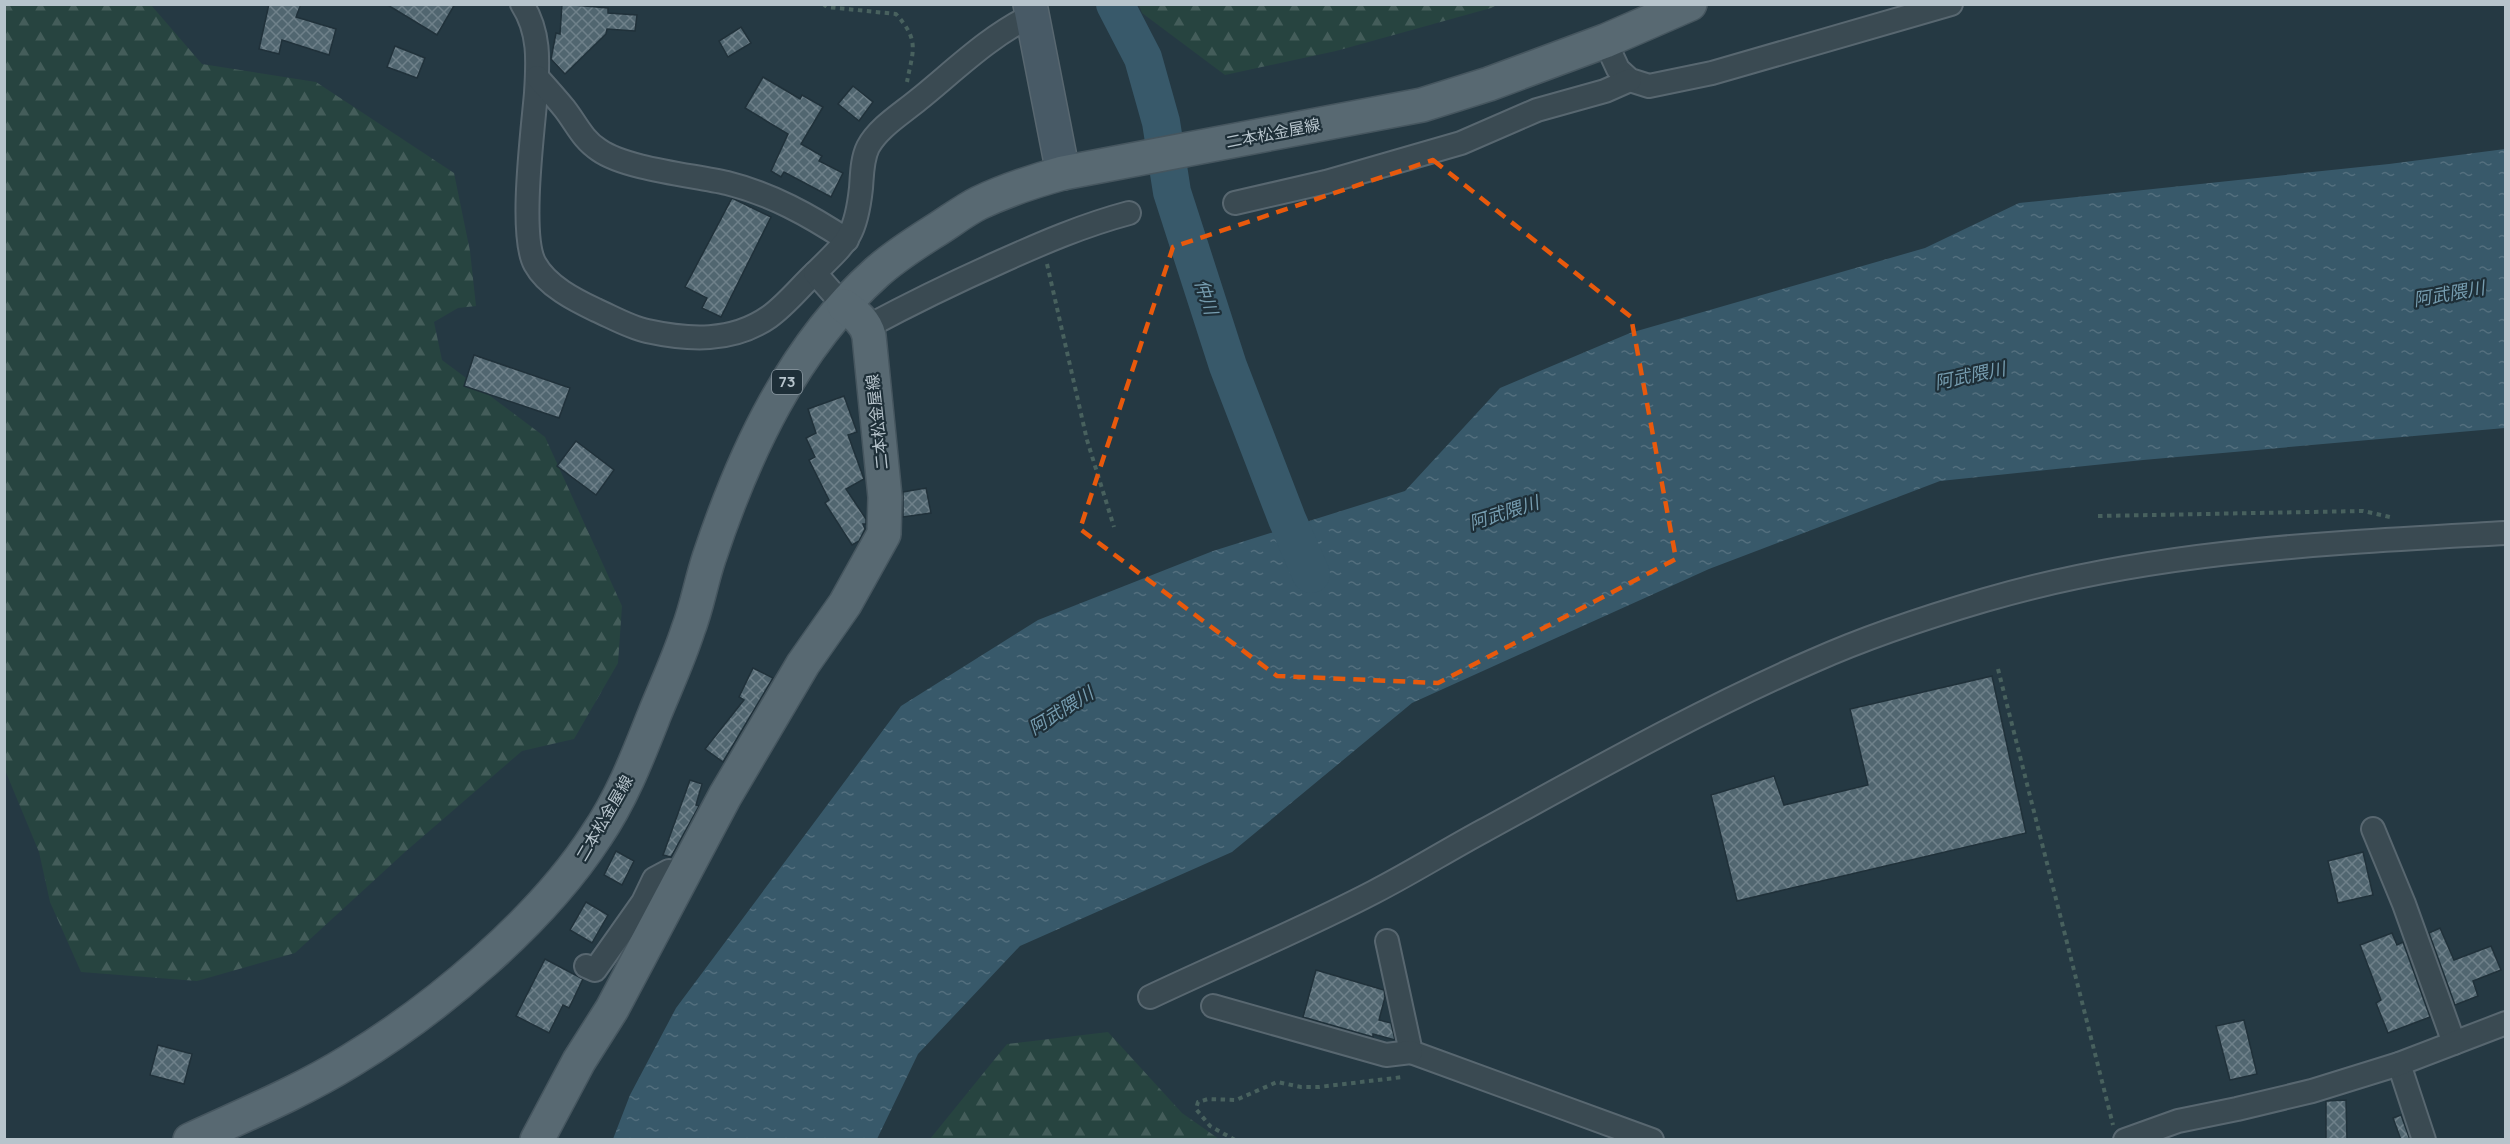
<svg xmlns="http://www.w3.org/2000/svg" width="2510" height="1144" font-family="Manrope,'Noto Sans JP',sans-serif">
<style>
.forest{fill:url(#forest-firs)}
.water{fill:url(#water-ripples)}
.lines{fill:none;stroke-linecap:round;stroke-linejoin:round}
.river{stroke:#38596a;stroke-width:38}
.building{fill:url(#building-cross-hatch);stroke:#20313a;stroke-width:1.5}
.street-casing{stroke:#586770;stroke-width:26}
.secondary-casing{stroke:#586770;stroke-width:36}
.primary-casing{stroke:#46565f;stroke-width:36}
.path{stroke:#48615e;stroke-width:4;stroke-dasharray:4.5 4.5;stroke-linecap:butt}
.street{stroke:#3a4a52;stroke-width:22}
.secondary{stroke:#485a66;stroke-width:33}
.primary{stroke:#586972;stroke-width:33}
.marked{fill:none;stroke:#e8590c;stroke-width:4.5;stroke-dasharray:12 8;stroke-linejoin:round}
.labels{text-anchor:middle;stroke-width:4.5;stroke-linejoin:round;paint-order:stroke}
.shield{fill:#1e2f38;stroke:#8997a0;stroke-width:1.5}
.shield-label{font-size:15px;font-weight:bold;fill:#b7c4cc}
.street-label{font-size:16px;fill:#b7c4cc;stroke:#1e2f38}
.water-label{font-size:18px;font-style:italic;fill:#769db0;stroke:#1e2f38}
</style>
<defs>
<pattern id="forest-firs" width="22" height="20" patternUnits="userSpaceOnUse" patternTransform="scale(1.5)"><rect width="22" height="20" fill="#274440"/><path d="M5 1l3.5 6h-7zM16 11l3.5 6h-7z" fill="#445d5a"/></pattern>
<pattern id="water-ripples" width="26" height="14" patternUnits="userSpaceOnUse" patternTransform="scale(1.5)"><rect width="26" height="14" fill="#38596a"/><path d="M2 4q2-2 4 0t4 0M15 11q2-2 4 0t4 0" fill="none" stroke="#536f7e"/></pattern>
<pattern id="building-cross-hatch" width="8" height="8" patternUnits="userSpaceOnUse" patternTransform="scale(1.5)"><rect width="8" height="8" fill="#516670"/><path d="M0 0l8 8M0 8l8-8" fill="none" stroke="#6f818a"/></pattern>
</defs>
<rect width="100%" height="100%" fill="#253943"/>
<g class="forest">
<path d="M5,5H151L202,64L316,82L454,173L470,251L476,306L458,308L434,322L442,360L545,437L622,606L618,663L574,739L522,751L405,852L295,953L197,981L81,972L50,902L39,852L5,770Z"/>
<path d="M1139,5H1497L1491,8L1336,51L1225,75L1142,13Z"/>
<path d="M1108,1032L1182,1113L1219,1139H930L1007,1044Z"/>
</g>
<path class="water" d="M2505,149V428L2143,460L1940,481L1709,569L1412,703L1232,852L1020,946L918,1054L877,1139H613L630,1095L676,1008L901,706L1038,620L1213,551L1405,491L1500,388L1630,333L1925,248L2019,203L2389,164Z"/>
<g class="lines">
<path class="river" d="M1115,4L1143,58L1161,122L1172,192L1228,366L1287,519L1311,574"/>
</g>
<g class="building">
<path d="M269,4H301L296,17L336,29L329,55L282,40L279,54L259,49Z"/>
<path d="M386,4H455L437,35Z"/>
<path d="M562,4L608,8V13L637,15L635,31L607,29L606,34L565,74L551,59L556,33L560,34Z"/>
<path d="M741,27L751,43L728,57L719,41Z"/>
<path d="M395,46L425,58L417,78L387,67Z"/>
<path d="M763,77L800,99L802,95L823,107L801,144L822,156L819,161L843,173L831,197L784,172L781,177L771,171L788,134L745,108Z"/>
<path d="M853,86L873,102L859,121L838,104Z"/>
<path d="M732,198L771,217L721,317L702,308L707,298L685,287Z"/>
<path d="M474,355L570,388L559,418L464,386Z"/>
<path d="M844,396L857,432L848,435L864,479L846,489L866,519V524H863L865,529L859,541L852,545L825,503L829,500L809,460L815,457L806,438L816,433L808,409Z"/>
<path d="M576,441L614,470L596,495L557,466Z"/>
<path d="M926,488L931,513L903,517V492Z"/>
<path d="M753,668L773,678L723,762L705,749L744,700L739,697Z"/>
<path d="M1992,676L2026,833L1737,901L1711,795L1774,776L1784,805L1868,785L1850,709Z"/>
<path d="M690,780L702,784L696,805L699,806L671,857L663,855Z"/>
<path d="M616,851L634,861L622,885L604,875Z"/>
<path d="M2363,852L2373,895L2338,903L2328,861Z"/>
<path d="M586,902L608,915L592,943L570,930Z"/>
<path d="M2440,928L2454,960L2491,946L2501,970L2473,981L2478,996L2455,1005L2429,933Z"/>
<path d="M2392,933L2397,945L2403,942L2430,1017L2388,1033L2376,1003L2381,1000L2360,945Z"/>
<path d="M545,959L583,979L569,1008L563,1005L549,1033L516,1016Z"/>
<path d="M1316,970L1384,990L1385,997L1379,1020L1391,1023L1395,1040L1373,1034V1037L1303,1017Z"/>
<path d="M2244,1020L2257,1074L2230,1080L2216,1026Z"/>
<path d="M158,1045L192,1054L184,1084L150,1075Z"/>
<path d="M2346,1100L2347,1140H2326V1101Z"/>
<path d="M2401,1115L2410,1140H2401L2393,1118Z"/>
</g>
<g class="lines">
<defs>
<g id="street">
<path d="M522,4C540,32 538,61 536,93C533,129 519,236 535,264C547,286 575,300 596,310C612,317 629,327 647,331C688,340 732,343 769,317C786,305 800,287 815,273"/>
<path d="M1605,41L1618,69L1630,80L1649,86L1712,73L1951,4"/>
<path d="M537,77C546,87 555,97 564,108C576,123 582,139 599,150C626,169 692,175 727,183C771,194 809,215 847,240"/>
<path d="M1235,203L1326,182L1461,143L1537,110L1605,91L1630,80"/>
<path d="M844,306L815,273C848,241 856,235 861,188C862,175 862,159 868,147C878,128 901,114 918,100C954,71 989,36 1031,16"/>
<path d="M867,327C910,304 955,282 1000,262C1042,243 1084,225 1129,213"/>
<path d="M2373,829L2404,904L2454,1043"/>
<path d="M1387,941L1411,1052L1652,1140"/>
<path d="M586,966L595,970L643,902L654,879L669,871L683,874"/>
<path d="M1150,997C1224,962 1301,930 1374,892C1411,873 1446,851 1483,831C1591,772 1700,710 1813,661C1869,636 1927,617 1985,600C2155,550 2330,543 2506,533"/>
<path d="M1213,1006L1386,1055L1411,1052"/>
<path d="M2399,1064L2424,1140"/>
<path d="M2125,1140L2178,1121L2237,1109L2312,1091L2399,1064L2506,1023"/>
</g>
<path id="secondary" d="M1030,4L1063,173"/>
<g id="primary">
<path d="M190,1140C244,1115 300,1092 350,1061C436,1009 541,921 596,836C622,798 638,756 655,713C666,686 679,658 688,630C697,607 701,582 709,558C744,453 793,347 877,272C894,257 914,244 933,232C948,223 963,211 979,203C1006,190 1034,181 1063,173L1422,105L1489,84L1605,41L1690,4"/>
<path d="M537,1140L579,1061L612,1009L725,796L803,664L845,604L884,534L885,497L869,336C866,322 855,314 844,306"/>
</g>
</defs>
<use href="#street" class="street-casing"/>
<use href="#secondary" class="secondary-casing"/>
<use href="#primary" class="primary-casing"/>
<g class="path">
<path d="M823,4L827,7L896,14C920,41 913,50 907,82"/>
<path d="M1047,264L1087,440L1114,527"/>
<path d="M2098,516L2363,511L2390,517"/>
<path d="M1998,669L2113,1125"/>
<path d="M1235,1140L1210,1126L1196,1109L1198,1102L1208,1099L1236,1100L1277,1082L1301,1087H1319L1403,1077"/>
</g>
<use href="#street" class="street"/>
<use href="#secondary" class="secondary"/>
<use href="#primary" class="primary"/>
</g>
<path class="marked" d="M1433,160L1631,317L1676,559L1438,683L1277,676L1080,529L1173,247Z"/>
<g class="labels">
<rect class="shield" x="772" y="370" width="30" height="24" rx="4.5"/>
<g class="shield-label">
<text x="787" y="387">73</text>
</g>
<g class="street-label">
<text transform="translate(1273 133) rotate(-11)" y="6">二本松金屋線</text>
<text transform="translate(877 422) rotate(-96)" y="6">二本松金屋線</text>
<text transform="translate(604 818) rotate(-60)" y="6">二本松金屋線</text>
</g>
<g class="water-label">
<text transform="translate(2449 294) rotate(-10)" y="6">阿武隈川</text>
<text transform="translate(1206 297) rotate(72)" y="6">仲川</text>
<text transform="translate(1970 376) rotate(-12)" y="6">阿武隈川</text>
<text transform="translate(1504 513) rotate(-18)" y="6">阿武隈川</text>
<text transform="translate(1061 711) rotate(-32)" y="6">阿武隈川</text>
</g>
</g>
<rect width="2510" height="1144" fill="none" stroke="#b7c4cc" stroke-width="12"/>
</svg>
